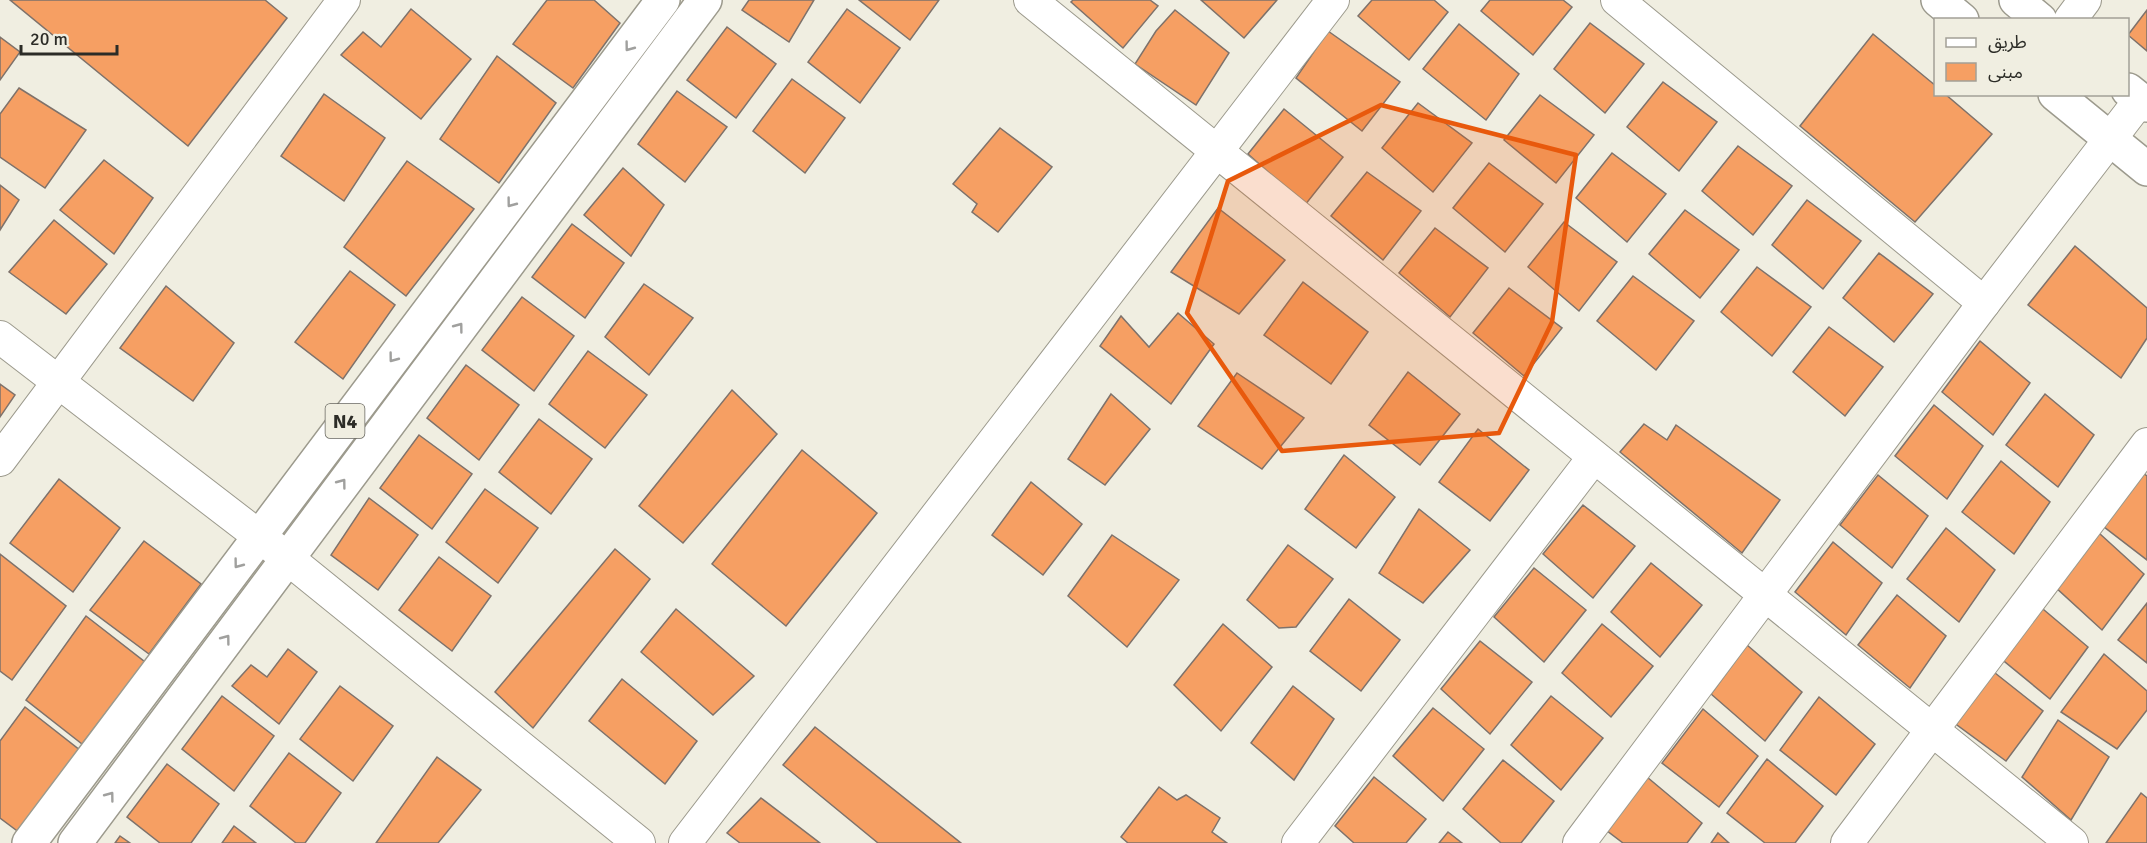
<svg xmlns="http://www.w3.org/2000/svg" width="2147" height="843" font-family="Signika,'Noto Sans Arabic',sans-serif">
<style>
.building{fill:#f69f63;stroke:#7e726b;stroke-width:1.5}
.lines{fill:none;stroke-linecap:round;stroke-linejoin:round}
.minor-casing{stroke:#9c9a8d;stroke-width:34}
.major-casing{stroke:#9c9a8d;stroke-width:36}
.highway-casing{stroke:#9c9a8d;stroke-width:36}
.minor{stroke:#fff;stroke-width:32}
.major{stroke:#fff;stroke-width:33}
.highway{stroke:#fff;stroke-width:33}
.oneway{stroke:#a0a09e}
.marked{fill:#e8590c;fill-opacity:0.2;stroke:#e8590c;stroke-width:4.5;stroke-linejoin:round}
.labels{text-anchor:middle;stroke-width:4.5;stroke-linejoin:round;paint-order:stroke}
.shield{fill:#f0eee1;stroke:#67665f;stroke-width:1.5}
.shield-label{font-size:20px;font-weight:bold;fill:#2c2c27}
</style>
<rect width="100%" height="100%" fill="#f0eee1"/>
<g class="building">
<path d="M10,0H265L287,18L188,146Z"/>
<path d="M547,0H594L620,23L573,88L513,44Z"/>
<path d="M749,0H814L789,42L742,10Z"/>
<path d="M859,0H939L910,40Z"/>
<path d="M1073,0H1150L1158,6L1123,48L1071,2Z"/>
<path d="M1201,0H1277L1244,38Z"/>
<path d="M1372,0H1434L1448,12L1409,60L1358,16Z"/>
<path d="M1490,0H1563L1572,7L1533,55L1481,11Z"/>
<path d="M411,9L471,59L421,119L341,55L363,32L381,47Z"/>
<path d="M847,9L900,48L860,103L808,62Z"/>
<path d="M1175,10L1229,53L1196,105L1135,64L1156,31Z"/>
<path d="M2147,10V51L2128,35Z"/>
<path d="M1590,23L1644,64L1605,113L1554,69Z"/>
<path d="M1459,24L1519,74L1486,120L1423,69Z"/>
<path d="M727,27L776,64L736,118L687,80Z"/>
<path d="M1328,31L1400,82L1362,131L1296,78Z"/>
<path d="M1873,34L1936,86V94H1945L1992,134L1915,222L1800,126Z"/>
<path d="M0,37L20,52L0,80Z"/>
<path d="M497,56L556,103L499,183L440,139Z"/>
<path d="M792,79L845,118L805,173L753,131Z"/>
<path d="M1663,82L1717,122L1679,171L1627,127Z"/>
<path d="M19,88L86,130L45,188L0,157V114Z"/>
<path d="M677,91L727,127L685,182L638,144Z"/>
<path d="M324,94L385,138L344,201L281,156Z"/>
<path d="M1540,95L1594,135L1556,183L1504,140Z"/>
<path d="M1418,103L1472,143L1433,192L1382,148Z"/>
<path d="M1284,109L1343,157L1305,205L1248,154Z"/>
<path d="M1000,128L1052,167L998,232L972,212L977,204L953,184Z"/>
<path d="M1738,146L1792,186L1753,235L1702,191Z"/>
<path d="M1612,153L1666,194L1627,242L1576,198Z"/>
<path d="M104,160L153,198L114,254L60,210Z"/>
<path d="M407,161L474,209L406,296L344,247Z"/>
<path d="M1489,163L1543,204L1505,252L1453,208Z"/>
<path d="M623,168L664,205L631,256L584,215Z"/>
<path d="M1367,172L1421,211L1383,260L1331,216Z"/>
<path d="M0,185L19,200L0,230Z"/>
<path d="M1807,200L1861,241L1823,289L1772,245Z"/>
<path d="M1218,208L1285,260L1239,314L1171,272Z"/>
<path d="M1685,210L1739,250L1700,298L1649,254Z"/>
<path d="M54,220L107,264L66,314L9,272Z"/>
<path d="M1564,222L1617,262L1579,311L1528,267Z"/>
<path d="M572,224L624,263L585,318L532,277Z"/>
<path d="M1435,228L1488,268L1450,317L1399,273Z"/>
<path d="M2075,246L2147,308V338L2121,378L2028,305Z"/>
<path d="M1879,253L1933,294L1894,342L1843,298Z"/>
<path d="M1757,267L1811,307L1772,356L1721,312Z"/>
<path d="M350,271L395,305L343,379L295,342Z"/>
<path d="M1633,276L1694,321L1656,370L1597,321Z"/>
<path d="M1303,282L1368,332L1331,384L1264,335Z"/>
<path d="M644,284L693,318L649,375L605,337Z"/>
<path d="M166,286L234,343L193,401L120,348Z"/>
<path d="M1509,288L1562,328L1524,376L1473,333Z"/>
<path d="M522,297L574,336L534,391L482,350Z"/>
<path d="M1178,313L1214,344L1171,404L1100,346L1121,316L1149,347Z"/>
<path d="M1829,327L1883,367L1845,416L1793,372Z"/>
<path d="M1980,341L2030,383L1993,435L1942,392Z"/>
<path d="M588,351L647,395L605,448L549,404Z"/>
<path d="M466,365L519,405L479,460L427,418Z"/>
<path d="M1408,372L1460,414L1420,465L1369,425Z"/>
<path d="M1237,373L1304,418L1262,469L1198,426Z"/>
<path d="M0,384L15,395L0,417Z"/>
<path d="M732,390L777,434L683,543L639,506Z"/>
<path d="M1111,394L1150,429L1105,485L1068,459Z"/>
<path d="M2045,394L2094,435L2058,487L2006,445Z"/>
<path d="M1934,405L1983,446L1947,499L1895,456Z"/>
<path d="M539,419L592,459L551,514L499,472Z"/>
<path d="M1644,424L1667,440L1676,425L1780,500L1742,553L1620,452Z"/>
<path d="M1478,429L1529,470L1490,521L1439,482Z"/>
<path d="M419,435L472,474L432,529L380,488Z"/>
<path d="M802,450L877,513L786,626L712,564Z"/>
<path d="M1344,455L1395,497L1356,548L1305,509Z"/>
<path d="M2001,461L2050,502L2014,554L1962,512Z"/>
<path d="M2140,471L2147,476V560L2099,523Z"/>
<path d="M1878,475L1928,516L1892,568L1840,525Z"/>
<path d="M59,479L120,528L73,592L10,543Z"/>
<path d="M1031,482L1082,524L1043,575L992,535Z"/>
<path d="M485,489L538,528L498,583L446,542Z"/>
<path d="M369,498L418,535L378,590L331,555Z"/>
<path d="M1583,505L1635,546L1593,598L1543,554Z"/>
<path d="M1419,509L1470,550L1423,603L1379,573Z"/>
<path d="M2088,523L2144,574L2102,630L2053,585Z"/>
<path d="M1946,528L1995,570L1959,622L1907,579Z"/>
<path d="M1112,535L1179,580L1127,647L1068,596Z"/>
<path d="M144,541L201,584L149,654L90,610Z"/>
<path d="M1833,542L1882,583L1846,635L1795,592Z"/>
<path d="M1288,545L1333,579L1296,627L1279,628L1247,600Z"/>
<path d="M615,549L650,579L533,728L495,692Z"/>
<path d="M0,554L66,606L12,680L0,671Z"/>
<path d="M439,557L491,596L452,651L399,610Z"/>
<path d="M1651,563L1702,605L1660,657L1611,612Z"/>
<path d="M1534,568L1586,610L1544,662L1494,617Z"/>
<path d="M1897,595L1946,636L1910,688L1858,645Z"/>
<path d="M1349,599L1400,640L1361,691L1310,651Z"/>
<path d="M2147,603V663L2118,640Z"/>
<path d="M2037,604L2088,647L2050,699L1999,657Z"/>
<path d="M676,609L754,676L713,715L641,652Z"/>
<path d="M86,616L145,662L82,744L26,700Z"/>
<path d="M1223,624L1272,667L1221,731L1174,685Z"/>
<path d="M1602,624L1653,666L1611,717L1562,673Z"/>
<path d="M1480,641L1532,682L1490,734L1441,689Z"/>
<path d="M1747,645L1802,692L1765,741L1711,694Z"/>
<path d="M288,649L317,672L279,724L232,686L251,665L267,677Z"/>
<path d="M2104,654L2147,691V710L2117,749L2061,712Z"/>
<path d="M1990,669L2043,711L2006,761L1953,722Z"/>
<path d="M622,679L697,741L665,784L589,721Z"/>
<path d="M340,686L393,726L353,781L300,739Z"/>
<path d="M1293,686L1334,719L1294,780L1251,743Z"/>
<path d="M222,696L274,736L234,791L182,749Z"/>
<path d="M1551,696L1603,738L1561,790L1511,745Z"/>
<path d="M1819,697L1875,744L1836,795L1780,750Z"/>
<path d="M25,707L81,751L20,833L0,818V741Z"/>
<path d="M1433,708L1484,749L1443,801L1393,756Z"/>
<path d="M1703,709L1758,756L1719,807L1662,763Z"/>
<path d="M2058,720L2109,757L2071,820L2022,777Z"/>
<path d="M815,727L961,843H878L783,765Z"/>
<path d="M289,753L341,793L305,843H296L250,806Z"/>
<path d="M437,757L481,790L438,843H376Z"/>
<path d="M1767,759L1823,806L1795,843H1765L1727,813Z"/>
<path d="M1503,760L1554,801L1521,843H1501L1463,809Z"/>
<path d="M167,764L219,804L191,843H160L127,817Z"/>
<path d="M1374,777L1426,819L1406,843H1354L1335,826Z"/>
<path d="M1647,777L1702,823L1687,843H1623L1606,830Z"/>
<path d="M1159,787L1177,800L1186,795L1220,818L1212,832L1227,843H1128L1121,837Z"/>
<path d="M2141,793L2147,798V843H2106Z"/>
<path d="M761,798L820,843H740L727,833Z"/>
<path d="M234,826L256,843H222Z"/>
<path d="M1448,832L1462,843H1439Z"/>
<path d="M1718,833L1729,843H1711Z"/>
<path d="M120,836L130,843H115Z"/>
</g>
<g class="lines">
<defs>
<g id="minor">
<path d="M1030,0L2072,843"/>
<path d="M1617,0L1984,303"/>
<path d="M2070,20L2085,0"/>
<path d="M0,337L286,557L639,843"/>
<path d="M0,460L344,0"/>
<path d="M685,843L1333,0"/>
<path d="M1298,843L1594,457"/>
<path d="M1579,843L1984,303L2140,100"/>
<path d="M1847,843L2147,444"/>
</g>
<g id="major">
<path d="M1938,0L1962,20"/>
<path d="M2016,0L2040,20"/>
<path d="M2128,90L2147,105"/>
<path d="M2055,94L2147,169"/>
</g>
<g id="highway">
<path d="M29,843L663,0"/>
<path d="M75,843L705,0"/>
</g>
</defs>
<use href="#minor" class="minor-casing"/>
<use href="#major" class="major-casing"/>
<use href="#highway" class="highway-casing"/>
<use href="#minor" class="minor"/>
<use href="#major" class="major"/>
<use href="#highway" class="highway"/>
</g>
<defs><path id="oneway-chevron" d="M-2-3.5L2.5 0L-2 3.5" fill="none" stroke-width="1.6" stroke-linecap="round" stroke-linejoin="round" transform="scale(1.5)"/></defs>
<g class="oneway">
<use href="#oneway-chevron" transform="translate(629 47) rotate(127)"/>
<use href="#oneway-chevron" transform="translate(511 203) rotate(127)"/>
<use href="#oneway-chevron" transform="translate(459 327) rotate(-53)"/>
<use href="#oneway-chevron" transform="translate(393 358) rotate(127)"/>
<use href="#oneway-chevron" transform="translate(342 483) rotate(-53)"/>
<use href="#oneway-chevron" transform="translate(238 564) rotate(127)"/>
<use href="#oneway-chevron" transform="translate(226 639) rotate(-53)"/>
<use href="#oneway-chevron" transform="translate(110 796) rotate(-53)"/>
</g>
<path class="marked" d="M1381,105L1576,155L1552,322L1499,433L1282,451L1187,313L1228,181Z"/>
<g class="labels">
<rect class="shield" x="325.5" y="404" width="39" height="34" rx="4.5"/>
<g class="shield-label">
<text x="345" y="428">N4</text>
</g>
</g>
<rect x="1934" y="18" width="195" height="78" fill="#f0eee1" stroke="#a2a097" stroke-width="1.5"/>
<rect x="1946" y="38" width="30" height="9" fill="#ffffff" stroke="#a2a097" stroke-width="1.5"/>
<text x="1988" y="48" font-size="18" fill="#2c2c27">طريق</text>
<rect x="1946" y="63" width="30" height="18" fill="#f69f63" stroke="#a2a097" stroke-width="1.5"/>
<text x="1988" y="78" font-size="18" fill="#2c2c27">مبنى</text>
<path d="M21 45v9h96v-9" fill="none" stroke="#2c2c27" stroke-width="3"/>
<text x="30" y="45" font-size="18" fill="#2c2c27" stroke="#f0eee1" stroke-width="4.5" paint-order="stroke">20 m</text>
</svg>
